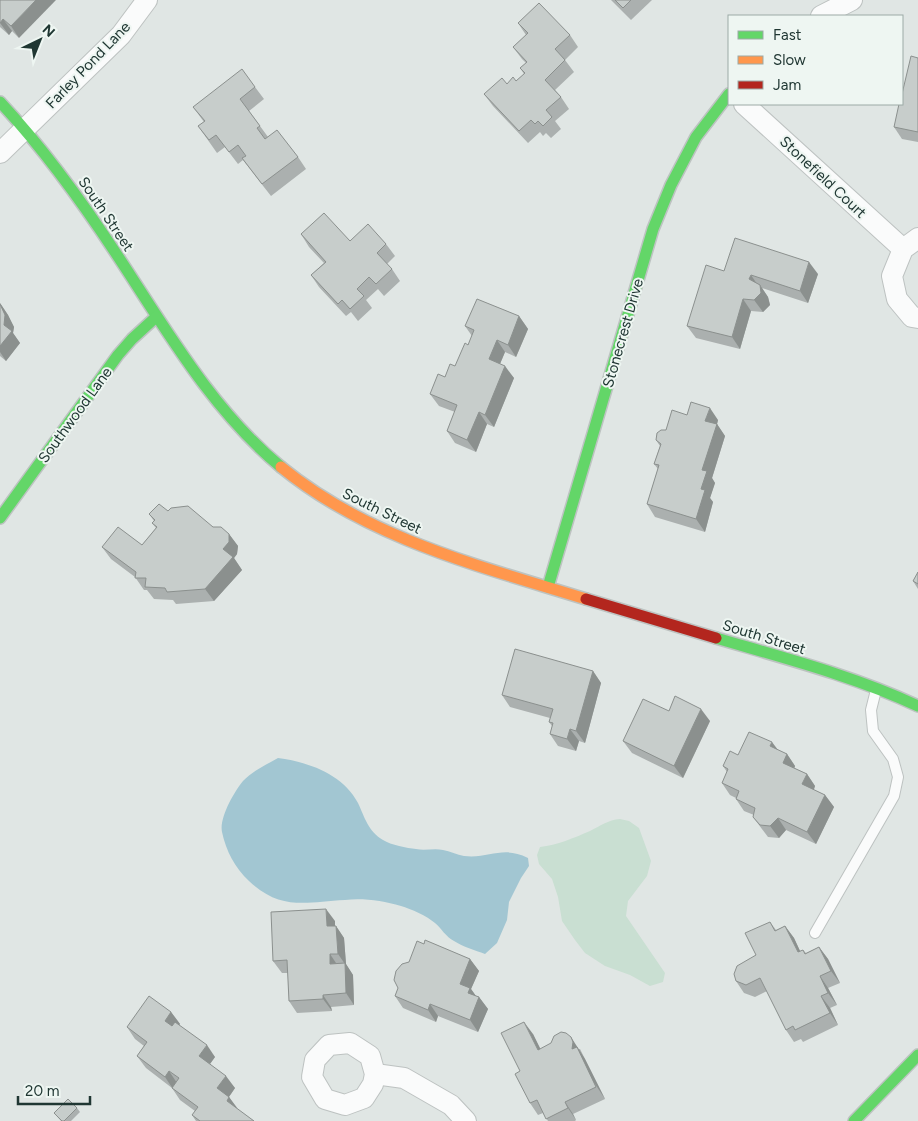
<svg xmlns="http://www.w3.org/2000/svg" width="918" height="1121" font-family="Figtree,sans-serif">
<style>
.green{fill:#c9dfd2}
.water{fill:#a2c6d2}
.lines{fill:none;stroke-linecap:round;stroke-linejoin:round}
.lane-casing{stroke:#bdc2c1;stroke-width:12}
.street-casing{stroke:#bdc2c1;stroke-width:22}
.fast-casing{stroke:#bdc3c1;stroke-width:14}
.slow-casing{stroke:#bdc3c1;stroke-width:14}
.jam-casing{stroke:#bdc3c1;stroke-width:14}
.lane{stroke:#fafbfb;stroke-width:10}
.street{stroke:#fafbfb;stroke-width:20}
.fast{stroke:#63d668;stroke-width:11}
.slow{stroke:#ff974d;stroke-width:11}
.jam{stroke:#b3261e;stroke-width:11}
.wall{fill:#abb0af}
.shaded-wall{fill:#8b908e}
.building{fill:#c7cdcb;stroke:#8b908e}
.labels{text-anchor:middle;stroke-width:4;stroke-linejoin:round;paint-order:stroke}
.street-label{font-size:15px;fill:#203733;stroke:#eef6f2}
</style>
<rect width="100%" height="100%" fill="#e0e6e4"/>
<path class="green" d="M620,819L629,821L639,828L651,861L647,876L628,901L626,916L665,973L663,982L650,986L630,975L605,966L585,953L575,940L562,921L558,897L552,879L539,864L537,855L540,847C557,845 574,838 590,831C600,826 608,820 620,819Z"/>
<path class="water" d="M278,758C308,762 343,774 358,803C365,818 368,831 383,840C391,845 407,848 416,849C425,851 434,848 443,850C450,851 457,855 464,856C489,859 503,845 528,858L529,866L521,878L509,902L507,920L497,943L485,954C475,950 463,947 454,941C446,937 441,928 435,923C427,916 411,909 401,906C383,901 364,898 345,900C306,902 281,911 249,881C235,868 226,851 222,832C219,818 234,792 243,781C252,771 266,765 278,758Z"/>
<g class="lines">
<defs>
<path id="lane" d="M815,933L894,796L898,777L893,759L873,731L871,710L876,690"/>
<g id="street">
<path d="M821,16L852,0"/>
<path d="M744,104L903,249"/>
<path d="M0,153L121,35L147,0"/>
<path d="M918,238L903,249L892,276L897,299L912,317L918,318"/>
<path d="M350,1043L370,1056L375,1074L373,1084L364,1098L345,1105L325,1099L312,1077L315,1060L329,1045Z"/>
<path d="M375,1074L404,1078L451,1105L466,1121"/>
</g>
<g id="fast">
<path d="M0,102C45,150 83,203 119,258C167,331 213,411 281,467"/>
<path d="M0,518L118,355L132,339L156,317"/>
<path d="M548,587L653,229L671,185L696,137L729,94"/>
<path d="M716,638C784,658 854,676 918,706"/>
<path d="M854,1121L918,1055"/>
</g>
<path id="slow" d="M281,467C369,539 480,566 586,599"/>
<path id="jam" d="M586,599L716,638"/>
</defs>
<use href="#lane" class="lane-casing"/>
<use href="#street" class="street-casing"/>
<use href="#fast" class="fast-casing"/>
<use href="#slow" class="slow-casing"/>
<use href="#jam" class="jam-casing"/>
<use href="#lane" class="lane"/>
<use href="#street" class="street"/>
<use href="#fast" class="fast"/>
<use href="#slow" class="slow"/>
<use href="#jam" class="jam"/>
</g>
<g class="wall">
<path d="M0,0L19,38L12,31L9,35L0,27Z"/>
<path d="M611,0H652L631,20Z"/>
<path d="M518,23L570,35L578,47L565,60L574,72L555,90L561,97L569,109L555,121L561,129L551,138L546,133L543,136L540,132L528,143L493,106L484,94L507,84L516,81L524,74L520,68L526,63L522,59L513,47L526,35Z"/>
<path d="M918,58V142L902,139L894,127Z"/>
<path d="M255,87L264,99L249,111L268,137L298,157L306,169L271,196L243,160L238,164L225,147L217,153L198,126L204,122L193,107Z"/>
<path d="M301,234L350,241L386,244L395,256L387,264L392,269L400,281L384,296L378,289L366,300L372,308L358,321L351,312L346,316L319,287L311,275L324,263L309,247Z"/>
<path d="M724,271L818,274L808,303L762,288L768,297L770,305L763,312L751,311L740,349L696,338L687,326Z"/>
<path d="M0,303L8,315L14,327L13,333L20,343L6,361L0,356Z"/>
<path d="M519,316L528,329L516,357L505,352L500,364L514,378L494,427L487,424L476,452L455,443L447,431L455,412L439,406L430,394L455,366L468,345L472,336L465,326Z"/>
<path d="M687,415L718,420L717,424L725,436L712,478L715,483L710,498L713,502L705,532L655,517L647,504L658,469L654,464L660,446L656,440L666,430Z"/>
<path d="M168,511L213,527L229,534L238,546L237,554L234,558L242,570L214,601L176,604L173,600L154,599L147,590H144L135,577L111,559L102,547L142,545L156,528L152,523L154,521L149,514Z"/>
<path d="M918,572V589L913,581Z"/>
<path d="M593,671L601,683L585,743L579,741L576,751L558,746L550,734L552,726L549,722L550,718L510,707L502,695Z"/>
<path d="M669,711L710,721L683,778L632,753L623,741Z"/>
<path d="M777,750L787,754L795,766L794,768L807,774L815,786L814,790L825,795L834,807L816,844L786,830L779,838L768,837L753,817L754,815L744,811L736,799V798L730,795L722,783L727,772L723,766L738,755Z"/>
<path d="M335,921V926H336L344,938L346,964L353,975L354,1005L331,1007L332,1011L297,1013L289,1001L288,973H282L273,961Z"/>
<path d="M770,922L776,930L785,926L794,938L800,951L803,950L806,953L819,947L828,959L840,983L828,988L837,1005L830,1008L838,1025L803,1042L801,1039L794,1042L786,1030L767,991L755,997L744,993L736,981L756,955Z"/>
<path d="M424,944L470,959L479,971L471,989L476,996L479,997L488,1009L478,1032L438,1016L436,1022L403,1008L395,996L409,962Z"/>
<path d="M171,1012L180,1024L179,1025L215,1057L210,1064L235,1088L229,1097L237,1109L254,1121H196L192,1115L195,1111L180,1100L172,1088L146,1068L137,1056L144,1046L135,1039L127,1027Z"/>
<path d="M533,1034L540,1049H580L605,1099L573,1114L576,1120L575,1121H548L543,1113L538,1115L530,1103L520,1071Z"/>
<path d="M77,1108L80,1112L71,1121H61L54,1113Z"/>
</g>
<g class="shaded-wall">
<path d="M36,0H56L19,38L11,26Z"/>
<path d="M3,19L12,31L9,35L0,23Z"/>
<path d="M809,262L818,274L808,303L800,291Z"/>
<path d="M751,275L759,287L749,279Z"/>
<path d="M760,285L768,297L770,305L763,312L754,300Z"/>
<path d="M743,299L751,311L740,349L732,337Z"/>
<path d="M0,303L8,315L14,327L13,333L20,343L6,361L0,352V346L4,325Z"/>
<path d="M519,316L528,329L516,357L508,345Z"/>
<path d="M497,340L505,352L497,371L489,359Z"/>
<path d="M505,366L514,378L494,427L485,415Z"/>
<path d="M710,408L718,420L717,424L725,436L712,478L715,483L710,498L713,502L705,532L696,519L701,489L705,421Z"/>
<path d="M479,412L487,424L476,452L467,440Z"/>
<path d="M229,534L238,546L237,554L234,558L242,570L214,601L205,589Z"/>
<path d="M593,671L601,683L585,743L576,731Z"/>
<path d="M701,709L710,721L683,778L674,766Z"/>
<path d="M570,729L579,741L576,751L567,739Z"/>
<path d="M772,742L781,754L770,746Z"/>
<path d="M787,754L795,766L792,775L783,763Z"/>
<path d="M807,774L815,786L811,796L802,784Z"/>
<path d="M825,795L834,807L816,844L807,832Z"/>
<path d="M778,818L786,830L779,838L770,826Z"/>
<path d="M326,909L335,921V938L327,926Z"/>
<path d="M336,926L344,938L346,964L353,975L354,1005L346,993L345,964L338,954Z"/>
<path d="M785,926L794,938L806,964L798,952Z"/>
<path d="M819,947L828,959L840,983L831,971Z"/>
<path d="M330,954L338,966L330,964Z"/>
<path d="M470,959L479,971L471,989L478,999L479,997L488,1009L478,1032L470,1020L460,984Z"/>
<path d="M820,976L828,988L837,1005L828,993Z"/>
<path d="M323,995L331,1007L332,1011L323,999Z"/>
<path d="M821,996L830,1008L838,1025L830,1013Z"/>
<path d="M430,1004L438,1016L436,1022L428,1010Z"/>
<path d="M171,1012L180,1024L173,1033L165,1021Z"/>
<path d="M524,1022L533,1034L547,1062L538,1050Z"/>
<path d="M571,1037L585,1059L605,1099L572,1049Z"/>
<path d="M207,1045L215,1057L207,1068L199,1056Z"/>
<path d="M169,1071L177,1083L173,1089L165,1077Z"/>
<path d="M226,1076L235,1088L226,1101L217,1088Z"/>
<path d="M229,1097L238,1109L227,1101Z"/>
<path d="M565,1102L573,1114L576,1120L568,1108Z"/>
</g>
<g class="building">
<path d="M0,0H36L11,26L3,19L0,23Z"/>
<path d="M615,0H631L623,8Z"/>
<path d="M539,3L570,35L555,49L565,60L545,80L561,97L546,110L552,117L543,126L538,121L535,124L531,120L519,131L484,94L502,78L507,84L513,77L516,81L525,73L520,68L527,62L513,47L528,33L518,23Z"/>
<path d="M911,56L918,58V132L894,127L899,104H902V94Z"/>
<path d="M242,69L255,87L240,99L260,126L257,128L265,139L277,130L298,157L262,184L242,158L246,156L238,145L229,152L216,135L209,140L198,126L205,121L193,107Z"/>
<path d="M324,213L350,241L368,224L386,244L377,253L392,269L376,284L369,277L357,289L364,296L350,309L342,300L338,304L311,275L326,262L301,234Z"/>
<path d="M735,238L809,262L800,291L751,275L749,279L760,285L761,293L754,300L743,299L732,337L687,326L706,265L724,271Z"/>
<path d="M477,299L519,316L508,345L497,340L489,359L505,366L485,415L479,412L467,440L447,431L457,405L430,394L438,374L445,377L450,364L455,366L465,343L468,345L474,330L465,326Z"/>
<path d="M0,304L5,315L4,325L12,331L0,346Z"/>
<path d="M691,402L710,408L705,421L717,424L702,470L707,471L701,489L705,490L696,519L647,504L659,465L654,464L661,444L656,440L657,433L661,430H666L672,410L687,415Z"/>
<path d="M159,504L168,511L171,508L188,506L213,527H221L229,534V542L223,549L233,557L205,589L167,592L165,588L145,587L146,578H135L136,572L102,547L118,527L142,545L157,527L152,523L155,520L149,514Z"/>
<path d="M918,572V584L913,581Z"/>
<path d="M515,649L593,671L576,731L570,729L567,739L550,734L553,723L549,722L553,709L502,695Z"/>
<path d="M675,696L701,709L674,766L623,741L643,699L669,711Z"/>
<path d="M749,732L772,742L770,746L787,754L783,763L807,774L802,784L825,795L807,832L778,818L770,826L760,825L753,817L755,808L736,799L739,791L722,783L728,769L723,766L730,751L738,755Z"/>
<path d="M326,909L327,926H336L338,954H330V964L345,963L346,993L323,995V999L289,1001L287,960L273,961L271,912Z"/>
<path d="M770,922L775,931L785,926L798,952L803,950L805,954L819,947L831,971L820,976L828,993L821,996L830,1013L795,1030L793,1026L786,1030L760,978L746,985L736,981L734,974L737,966L756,955L745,933Z"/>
<path d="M425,940L470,959L460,984L470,988L468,993L479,997L470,1020L430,1004L428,1010L395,996L398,988L394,980L396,971L402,964L409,962L417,941L424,944Z"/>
<path d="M149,996L171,1012L165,1021L172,1026L175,1022L207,1045L199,1056L226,1076L217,1088L229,1097L227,1101L254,1121H200L192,1115L198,1107L172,1088L179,1078L169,1071L165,1077L137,1056L147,1042L127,1027Z"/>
<path d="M524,1022L538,1050L551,1043L554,1036L561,1032L566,1033L571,1037L573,1042L572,1049L577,1047L596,1087L565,1102L568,1108L546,1119L537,1100L530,1103L515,1074L520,1071L501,1033Z"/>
<path d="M68,1099L77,1108L64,1121H62L54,1113Z"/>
</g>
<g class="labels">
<g class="street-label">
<text transform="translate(88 65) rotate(-46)" y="5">Farley Pond Lane</text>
<text transform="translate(823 177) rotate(43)" y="5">Stonefield Court</text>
<text transform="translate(106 214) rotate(56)" y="5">South Street</text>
<text transform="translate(623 333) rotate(-74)" y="5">Stonecrest Drive</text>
<text transform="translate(75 415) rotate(-54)" y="5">Southwood Lane</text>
<text transform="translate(382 511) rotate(26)" y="5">South Street</text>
<text transform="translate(764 637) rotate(17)" y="5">South Street</text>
</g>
</g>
<rect x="728" y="15" width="175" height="90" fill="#eef6f2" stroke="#9caaa6"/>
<rect x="738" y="31" width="25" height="8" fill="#63d668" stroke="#9caaa6"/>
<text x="773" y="40" font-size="15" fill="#203733">Fast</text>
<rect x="738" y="56" width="25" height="8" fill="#ff974d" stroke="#9caaa6"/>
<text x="773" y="65" font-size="15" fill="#203733">Slow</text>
<rect x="738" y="81" width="25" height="8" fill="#b3261e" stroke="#9caaa6"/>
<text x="773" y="90" font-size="15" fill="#203733">Jam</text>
<g transform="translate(40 40) rotate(43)" stroke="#eef6f2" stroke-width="4" paint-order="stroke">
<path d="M0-4L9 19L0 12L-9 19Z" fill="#203733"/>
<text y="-8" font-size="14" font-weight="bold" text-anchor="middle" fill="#203733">N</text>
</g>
<path d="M18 1096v8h72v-8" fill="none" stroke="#203733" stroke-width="2.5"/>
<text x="25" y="1096" font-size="15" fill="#203733" stroke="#eef6f2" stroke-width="4" paint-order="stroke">20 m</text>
</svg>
